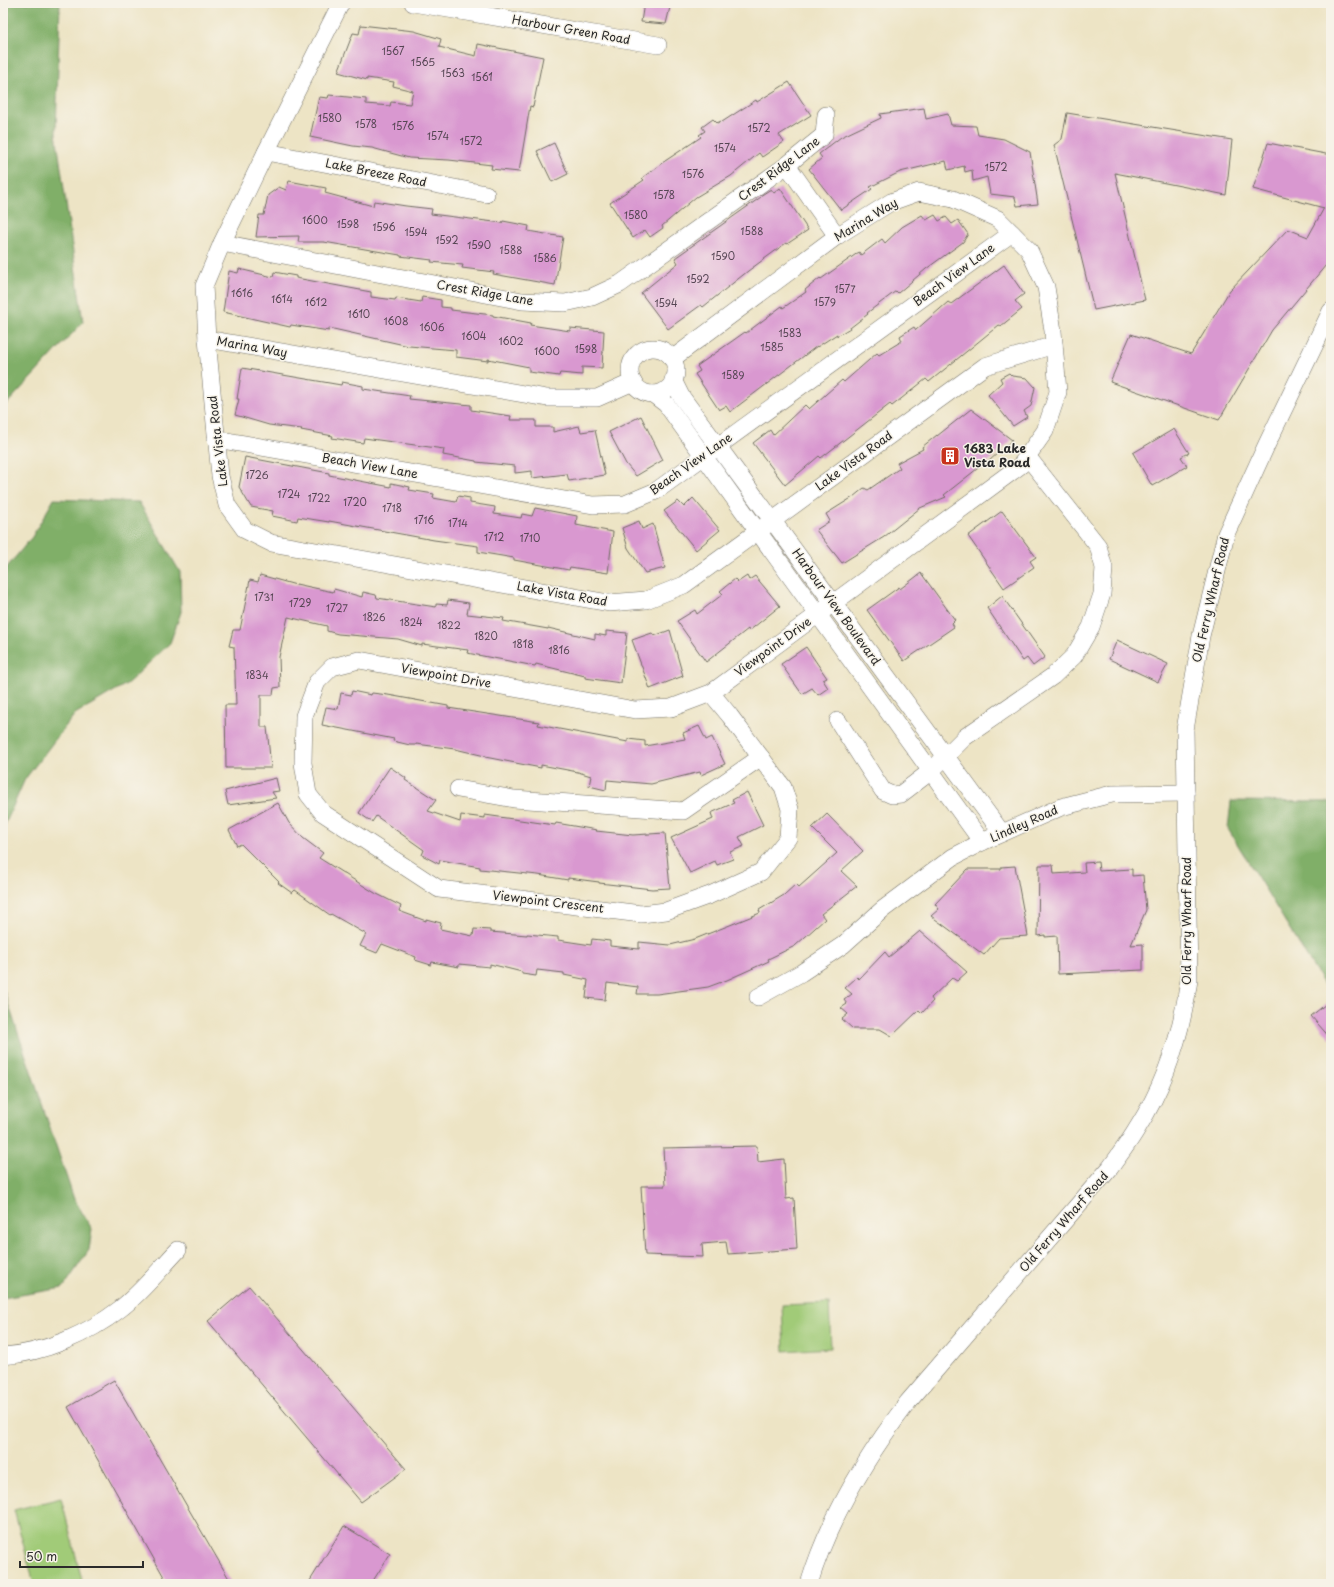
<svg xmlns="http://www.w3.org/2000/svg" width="1334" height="1587" font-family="'Playpen Sans',sans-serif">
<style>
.green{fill:#a1cb78;stroke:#667b52}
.forest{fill:#80af68;stroke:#566d4a}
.building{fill:#d998d0}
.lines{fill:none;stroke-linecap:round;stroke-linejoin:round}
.minor-casing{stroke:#6f6c61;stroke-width:18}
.minor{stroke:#fff;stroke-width:17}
.labels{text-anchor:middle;stroke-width:3;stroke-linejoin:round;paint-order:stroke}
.number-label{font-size:10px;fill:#564654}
.street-label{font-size:12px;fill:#2b2b2b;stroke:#f7f3e8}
.poi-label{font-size:12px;font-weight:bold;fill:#2b2b2b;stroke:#f7f3e8;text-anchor:start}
</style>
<rect width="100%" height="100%" fill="#f7f3e8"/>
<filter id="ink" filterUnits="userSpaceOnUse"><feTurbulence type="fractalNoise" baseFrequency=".025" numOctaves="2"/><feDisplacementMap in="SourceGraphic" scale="8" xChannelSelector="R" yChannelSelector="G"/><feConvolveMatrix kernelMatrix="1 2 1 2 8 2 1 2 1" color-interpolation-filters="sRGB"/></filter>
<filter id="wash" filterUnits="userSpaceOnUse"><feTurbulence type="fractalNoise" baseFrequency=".012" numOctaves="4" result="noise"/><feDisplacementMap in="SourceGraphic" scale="16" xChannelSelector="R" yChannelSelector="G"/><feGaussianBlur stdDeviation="0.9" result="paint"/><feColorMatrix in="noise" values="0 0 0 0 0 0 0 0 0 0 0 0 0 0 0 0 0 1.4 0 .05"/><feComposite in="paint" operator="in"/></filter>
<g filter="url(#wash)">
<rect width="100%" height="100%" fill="#ede4c5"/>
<g class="green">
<path d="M829,1303L831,1348L784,1351L782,1305Z"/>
<path d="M61,1498L83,1584H34L14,1510Z"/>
</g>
<g class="forest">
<path d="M3,3H60L56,133L83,322L3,408Z"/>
<path d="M54,499L139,502L180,572L181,612L170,643L128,683L75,714L25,779L3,829V572L32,537Z"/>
<path d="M1231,801L1331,802V996L1228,829Z"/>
<path d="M3,988L74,1199L92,1229L89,1250L63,1288L3,1298Z"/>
</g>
<g id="blocks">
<g class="building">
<path d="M644,3H671L666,24L641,22Z"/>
<path d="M361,25L414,31L441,39L439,47L476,56L478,44L543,57L533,107L530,106L519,172L491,169L492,165L449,160L409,158L372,148L353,146L310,137L319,97L328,98L329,95L366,99V104L390,106L391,102L410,104L413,91L393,86L394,82L367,78V80L338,72L353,33L359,34Z"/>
<path d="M789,82L811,115L779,135L784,142L762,157L759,153L731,176L696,197L662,226L663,228L650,237L645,230L633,238L610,203L644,180L642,178L662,163L701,137L699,135L705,131L702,127L713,119L717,123L721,121L722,122L756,100L757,102Z"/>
<path d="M924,108L926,119L948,114L951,125L976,126L978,135L1004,139L1030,152L1038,204L1017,206L1015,197L990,194L987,177L973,181L972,170L965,172L964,166L948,170L946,161L900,172L870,187L872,189L841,210L809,169L822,158L819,154L841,137L881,118L880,114Z"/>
<path d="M1067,113L1232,140L1226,195L1115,173L1145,300L1094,310L1054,145L1062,139Z"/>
<path d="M554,143L568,174L552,182L537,151Z"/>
<path d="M1268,143L1331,155V259L1272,330L1219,420L1110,382L1131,334L1191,354L1230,290L1288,229L1308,237L1324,208L1253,189Z"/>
<path d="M289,181L326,188L325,193L373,206L374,201L406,206L432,209L431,214L502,223L503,221L529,226L528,231L563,237L555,285L493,274L494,272L462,268L463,265L431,262L432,260L400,256V255L324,242H298L299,236L256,237L259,215H264L268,195L279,187L286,190Z"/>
<path d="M780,188L808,230L787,244L786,243L748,271L703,307L701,305L668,329L641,293L678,263L675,258L761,197L760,196L771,189L774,193Z"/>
<path d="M922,215L926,220L935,215L939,221L946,217L952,224L958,220L968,234L963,242L926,269L898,293L896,291L867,313L868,314L850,328L837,336V334L817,347V346L730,412L726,406L719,410L695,374L700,371L697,366L745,332L746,333L782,306L783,308L806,292L805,290L820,278L821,279L859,252L861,255L882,239L885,243L902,227Z"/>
<path d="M1004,265L1024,294L1015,301L1022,309L1001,326L999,325L929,382L926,379L892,406L890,404L821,458L819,456L785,485L753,443L770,430L773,435L805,405L809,409L842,380L844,382L877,353L879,355L902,341L900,336L914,327L916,330L948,302L951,304Z"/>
<path d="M239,269L273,277L274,272L296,276V278L371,292V297L395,300L396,298L421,302L422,297L441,300V307L451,308V310L493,315V316L531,323L530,325L570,331V328L604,331L602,368L582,367V375L560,373L559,376L529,372V367L488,359V361L456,357V350L409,346L329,328V331L291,325L290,327L223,312L229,271L238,273Z"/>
<path d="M242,368L341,385L342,382L363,386V389L410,396L409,399L471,405V410L511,416L510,420H536V427H553V432L579,426L581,432L595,430L605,475L569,481L567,474L532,478V471L515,473V466L476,462V461L443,455L444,449L364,438L363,443L332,438L333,436L301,430L302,429L269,425L235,415L239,399H237Z"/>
<path d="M1009,373L1012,376L1027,378L1035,387L1031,406L1024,411L1027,417L1013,426L988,395L1002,382L1000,378Z"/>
<path d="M971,409L1012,440L988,462L987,461L944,495L946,497L920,508L884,537L842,563L816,530L830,521L826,514L853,497L864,488L868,490L900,468L897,463L923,449L922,447L937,435V436Z"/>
<path d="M641,416L663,460L636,476L626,464L609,432Z"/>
<path d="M1174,429L1189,453L1181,457L1187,466L1152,486L1133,453Z"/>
<path d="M245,457L329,473V475L391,487V483L410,487L409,490L434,494L433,498L456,502L458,496L470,498V503L495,507L494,514L521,518L522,514L532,516L535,508L577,516L576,525L613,532L608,573L570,567L569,570L514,560V558L478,552V546L434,540L329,521V522L298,517L297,521L272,516L273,511L251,507L239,487Z"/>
<path d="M693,498L720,530L696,550L664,511L678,501L684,507Z"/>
<path d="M1002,511L1036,557L1030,561L1034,567L1004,588L968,536Z"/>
<path d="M639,521L642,529L653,524L665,568L645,573L628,548L622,528Z"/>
<path d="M921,573L955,620L952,623L954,627L904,661L867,610L899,587L900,589Z"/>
<path d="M260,575L296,585V584L333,592L334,589L362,597L363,592L376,595L377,598L436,607V604L447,605L448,600L469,603L467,614L504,618L503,621L548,629V628L595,639V634L606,636V631L627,633L621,683L585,678V676L536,664L535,666L467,653L468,650L422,644V646L398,639L338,634L327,631V626L288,617L279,657L280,687L274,688L273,695H261V727H267L271,768H226L225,705H236L234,647L229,646L233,630H240L250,580L258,582Z"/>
<path d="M747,576L749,580L755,576L780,606L749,631L748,629L706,662L677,621L695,610L697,614L723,594L720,591L735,579L738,582Z"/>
<path d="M1002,596L1045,657L1033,666L1027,658L1023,661L987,608Z"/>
<path d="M670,630L683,676L650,689L632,640L652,633L654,636Z"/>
<path d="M1117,640L1168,664L1158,682L1109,659Z"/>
<path d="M806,647L827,678L823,680L828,688L818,695L812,688L802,694L781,664Z"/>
<path d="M352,691L371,695L372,693L388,695L448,706V708L539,722L538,725L628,742V739L645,741V746L685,739L683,733L699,726L706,740L712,737L725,764L701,775L700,772L651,784L607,780L606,790L589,786L591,776L578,772L541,765V768L485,757V756L455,749L416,744V745H410L393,741L394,739L322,725L326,707L338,709L341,693L351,695Z"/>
<path d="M390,767L406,778L405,780L436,800L428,811L460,822L461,815L485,818V815L555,825L556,823L597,830L596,831L633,835L665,833L670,888L652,889L599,883V882L568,878V880L538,875L480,869V867L440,860L439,864L422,855L424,850L376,816L372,822L359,813Z"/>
<path d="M276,778L279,791L272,792L276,798L228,805L225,791Z"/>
<path d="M747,792L763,825L739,837L744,846L730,852L733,859L717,865L715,861L690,873L671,838L713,819L711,813L734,803L732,800Z"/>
<path d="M278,803L289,823L303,838L323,853L319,858L375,893L401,906L399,911L426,921V919L441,923L440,929L473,936L474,929L490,930V932L527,935V934L558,937V940L591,945L592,939L610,941V946L639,949V942L670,945L695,939L760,913L759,910L784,895L796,884L799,887L837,853L812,828L827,814L863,851L841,871L857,886L821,914L825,919L795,946L768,959L769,961L727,980L708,987L657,994H637L638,987L607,983L605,1000L586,998L588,980L564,975V973L537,970L536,976L522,974V972L490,964V967L459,964V967L432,962L431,965L415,960L416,957L382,944L377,953L360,946L366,934L331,914L330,915L295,890L292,893L278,883L279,882L241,844L237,846L229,830Z"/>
<path d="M1098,862L1099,871L1132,869V876L1143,875L1146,910L1131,945L1143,944V970L1058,974L1057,936L1045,937V935L1038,936L1039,865H1053L1054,874L1085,872L1084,863Z"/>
<path d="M1015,866L1028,936L999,938L984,955L931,916L939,909L935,904L968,869H1001V867Z"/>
<path d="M920,931L967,972L957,981L952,978L931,998L933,1001L922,1013L919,1010L892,1036L880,1029H853L842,1019L848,1014L841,1008L847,1004L844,1000L852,994L845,988L857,977L859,979L885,952L889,957Z"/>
<path d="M1331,1000V1039L1311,1016Z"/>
<path d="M757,1146L758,1162L784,1159L786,1199L794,1198L797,1249L728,1254L726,1242L702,1244L703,1257L645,1255L641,1186H665L663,1148Z"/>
<path d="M249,1286L406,1469L361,1502L208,1321Z"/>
<path d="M114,1380L232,1584H168L68,1407Z"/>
<path d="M344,1526L390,1554L371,1584H308Z"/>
</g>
</g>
</g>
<g filter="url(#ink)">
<use href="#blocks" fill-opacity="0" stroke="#6f6c61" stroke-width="1"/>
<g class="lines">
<defs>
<g id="minor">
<path d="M341,3L266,152L222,243L204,286L207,339L547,398H597L633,382"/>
<path d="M413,3L658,45"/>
<path d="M266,152L486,194"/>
<path d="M787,165L837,236"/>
<path d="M222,243L522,301L565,303L592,297L620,284L787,165L824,135L826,115"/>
<path d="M207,339L220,476L227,505L245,530L271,543L609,603L646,600L684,585L985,366L1054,345"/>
<circle cx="653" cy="371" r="23"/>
<path d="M672,359L837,236L891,202L919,192L953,199L998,219L1029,250L1046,287L1053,331L1058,392L1045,431L1021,465L711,693L671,708L635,710L359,660L332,667L317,682L304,716L303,763L308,794L323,813L439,889L641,914L666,911L710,895L761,872L788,838L790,809L783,787L730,716L711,693"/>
<path d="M673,380L681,396L1002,833"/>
<path d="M653,394L666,404L982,842"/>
<path d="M216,439L593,505L625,504L656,491L1012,233"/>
<path d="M838,721L883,791L892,795L901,794L931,771L965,737L1053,676L1074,656L1091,627L1102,594L1104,568L1098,546L1027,456"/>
<path d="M458,789L514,799L683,811L761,757"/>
<path d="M758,997L801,973L843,945L882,910L953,857L982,842L1061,807L1112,794L1186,793"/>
<path d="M3,1356C44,1353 88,1334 120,1309C142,1292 159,1270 178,1250"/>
<path d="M809,1584C829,1518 866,1457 908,1402L1110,1168C1120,1154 1130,1141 1138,1127C1166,1083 1182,1031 1189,980L1185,730L1201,636L1226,534L1266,446L1331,311"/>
</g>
</defs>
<use href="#minor" class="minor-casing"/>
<use href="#minor" class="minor"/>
</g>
</g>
<defs>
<symbol id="building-square" viewBox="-11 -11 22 22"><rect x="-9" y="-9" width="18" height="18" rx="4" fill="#c8321e" stroke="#f7f3e8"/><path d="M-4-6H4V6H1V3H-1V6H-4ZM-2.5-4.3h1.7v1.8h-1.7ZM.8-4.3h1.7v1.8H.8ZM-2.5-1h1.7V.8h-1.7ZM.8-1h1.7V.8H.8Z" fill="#fff"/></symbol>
</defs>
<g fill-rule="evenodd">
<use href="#building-square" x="939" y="445" width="22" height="22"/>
</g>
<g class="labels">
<g class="number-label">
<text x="393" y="55">1567</text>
<text x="423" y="66">1565</text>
<text x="453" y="77">1563</text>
<text x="482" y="81">1561</text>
<text x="330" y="122">1580</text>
<text x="366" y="128">1578</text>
<text x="403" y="130">1576</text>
<text x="759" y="132">1572</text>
<text x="438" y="140">1574</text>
<text x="471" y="145">1572</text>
<text x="725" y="152">1574</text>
<text x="996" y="171">1572</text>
<text x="693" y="178">1576</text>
<text x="664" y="199">1578</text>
<text x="636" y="219">1580</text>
<text x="315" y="224">1600</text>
<text x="348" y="228">1598</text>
<text x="384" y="231">1596</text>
<text x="752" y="235">1588</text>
<text x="416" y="236">1594</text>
<text x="447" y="244">1592</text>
<text x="479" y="249">1590</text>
<text x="511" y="254">1588</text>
<text x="723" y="260">1590</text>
<text x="545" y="262">1586</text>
<text x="698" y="283">1592</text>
<text x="845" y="293">1577</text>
<text x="242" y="297">1616</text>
<text x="282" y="303">1614</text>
<text x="316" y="306">1612</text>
<text x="825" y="306">1579</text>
<text x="666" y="307">1594</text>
<text x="359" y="318">1610</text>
<text x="396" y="325">1608</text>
<text x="432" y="331">1606</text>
<text x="790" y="337">1583</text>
<text x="474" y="340">1604</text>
<text x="511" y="345">1602</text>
<text x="772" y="351">1585</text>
<text x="586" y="353">1598</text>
<text x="547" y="355">1600</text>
<text x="733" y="379">1589</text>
<text x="257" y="479">1726</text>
<text x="289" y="498">1724</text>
<text x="319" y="502">1722</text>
<text x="355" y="506">1720</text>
<text x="392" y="512">1718</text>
<text x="424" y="524">1716</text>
<text x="458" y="527">1714</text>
<text x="494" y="541">1712</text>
<text x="530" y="542">1710</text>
<text x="264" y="601">1731</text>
<text x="300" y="607">1729</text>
<text x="337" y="612">1727</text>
<text x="374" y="621">1826</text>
<text x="411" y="626">1824</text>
<text x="449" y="629">1822</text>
<text x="486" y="640">1820</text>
<text x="523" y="648">1818</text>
<text x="559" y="654">1816</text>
<text x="257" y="679">1834</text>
</g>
<g class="street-label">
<text transform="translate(571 30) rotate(10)" y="4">Harbour Green Road</text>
<text transform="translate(779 169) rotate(-37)" y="4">Crest Ridge Lane</text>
<text transform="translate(376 173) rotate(11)" y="4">Lake Breeze Road</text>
<text transform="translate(866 220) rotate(-31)" y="4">Marina Way</text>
<text transform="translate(954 275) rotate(-36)" y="4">Beach View Lane</text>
<text transform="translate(485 293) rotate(10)" y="4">Crest Ridge Lane</text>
<text transform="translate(252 347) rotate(10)" y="4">Marina Way</text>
<text transform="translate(218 441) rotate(-97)" y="4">Lake Vista Road</text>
<text transform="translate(854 461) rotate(-36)" y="4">Lake Vista Road</text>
<text transform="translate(691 464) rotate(-35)" y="4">Beach View Lane</text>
<text transform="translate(370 466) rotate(10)" y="4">Beach View Lane</text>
<text transform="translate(562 594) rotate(10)" y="4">Lake Vista Road</text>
<text transform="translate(1211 600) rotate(-77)" y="4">Old Ferry Wharf Road</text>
<text transform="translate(836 607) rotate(54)" y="4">Harbour View Boulevard</text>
<text transform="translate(773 647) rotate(-36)" y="4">Viewpoint Drive</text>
<text transform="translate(446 676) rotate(10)" y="4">Viewpoint Drive</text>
<text transform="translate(1024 824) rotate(-24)" y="4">Lindley Road</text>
<text transform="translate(548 902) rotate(7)" y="4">Viewpoint Crescent</text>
<text transform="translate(1187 921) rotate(-90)" y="4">Old Ferry Wharf Road</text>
<text transform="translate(1064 1222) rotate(-49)" y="4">Old Ferry Wharf Road</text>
</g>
<g class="poi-label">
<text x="964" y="453">1683 Lake<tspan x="964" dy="14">Vista Road</tspan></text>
</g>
</g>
<rect width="1334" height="1587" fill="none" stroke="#f7f3e8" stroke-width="16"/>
<path d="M20 1561v6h123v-6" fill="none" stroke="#2b2b2b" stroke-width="2"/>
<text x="26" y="1561" font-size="12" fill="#2b2b2b" stroke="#f7f3e8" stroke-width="3" paint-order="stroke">50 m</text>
</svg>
